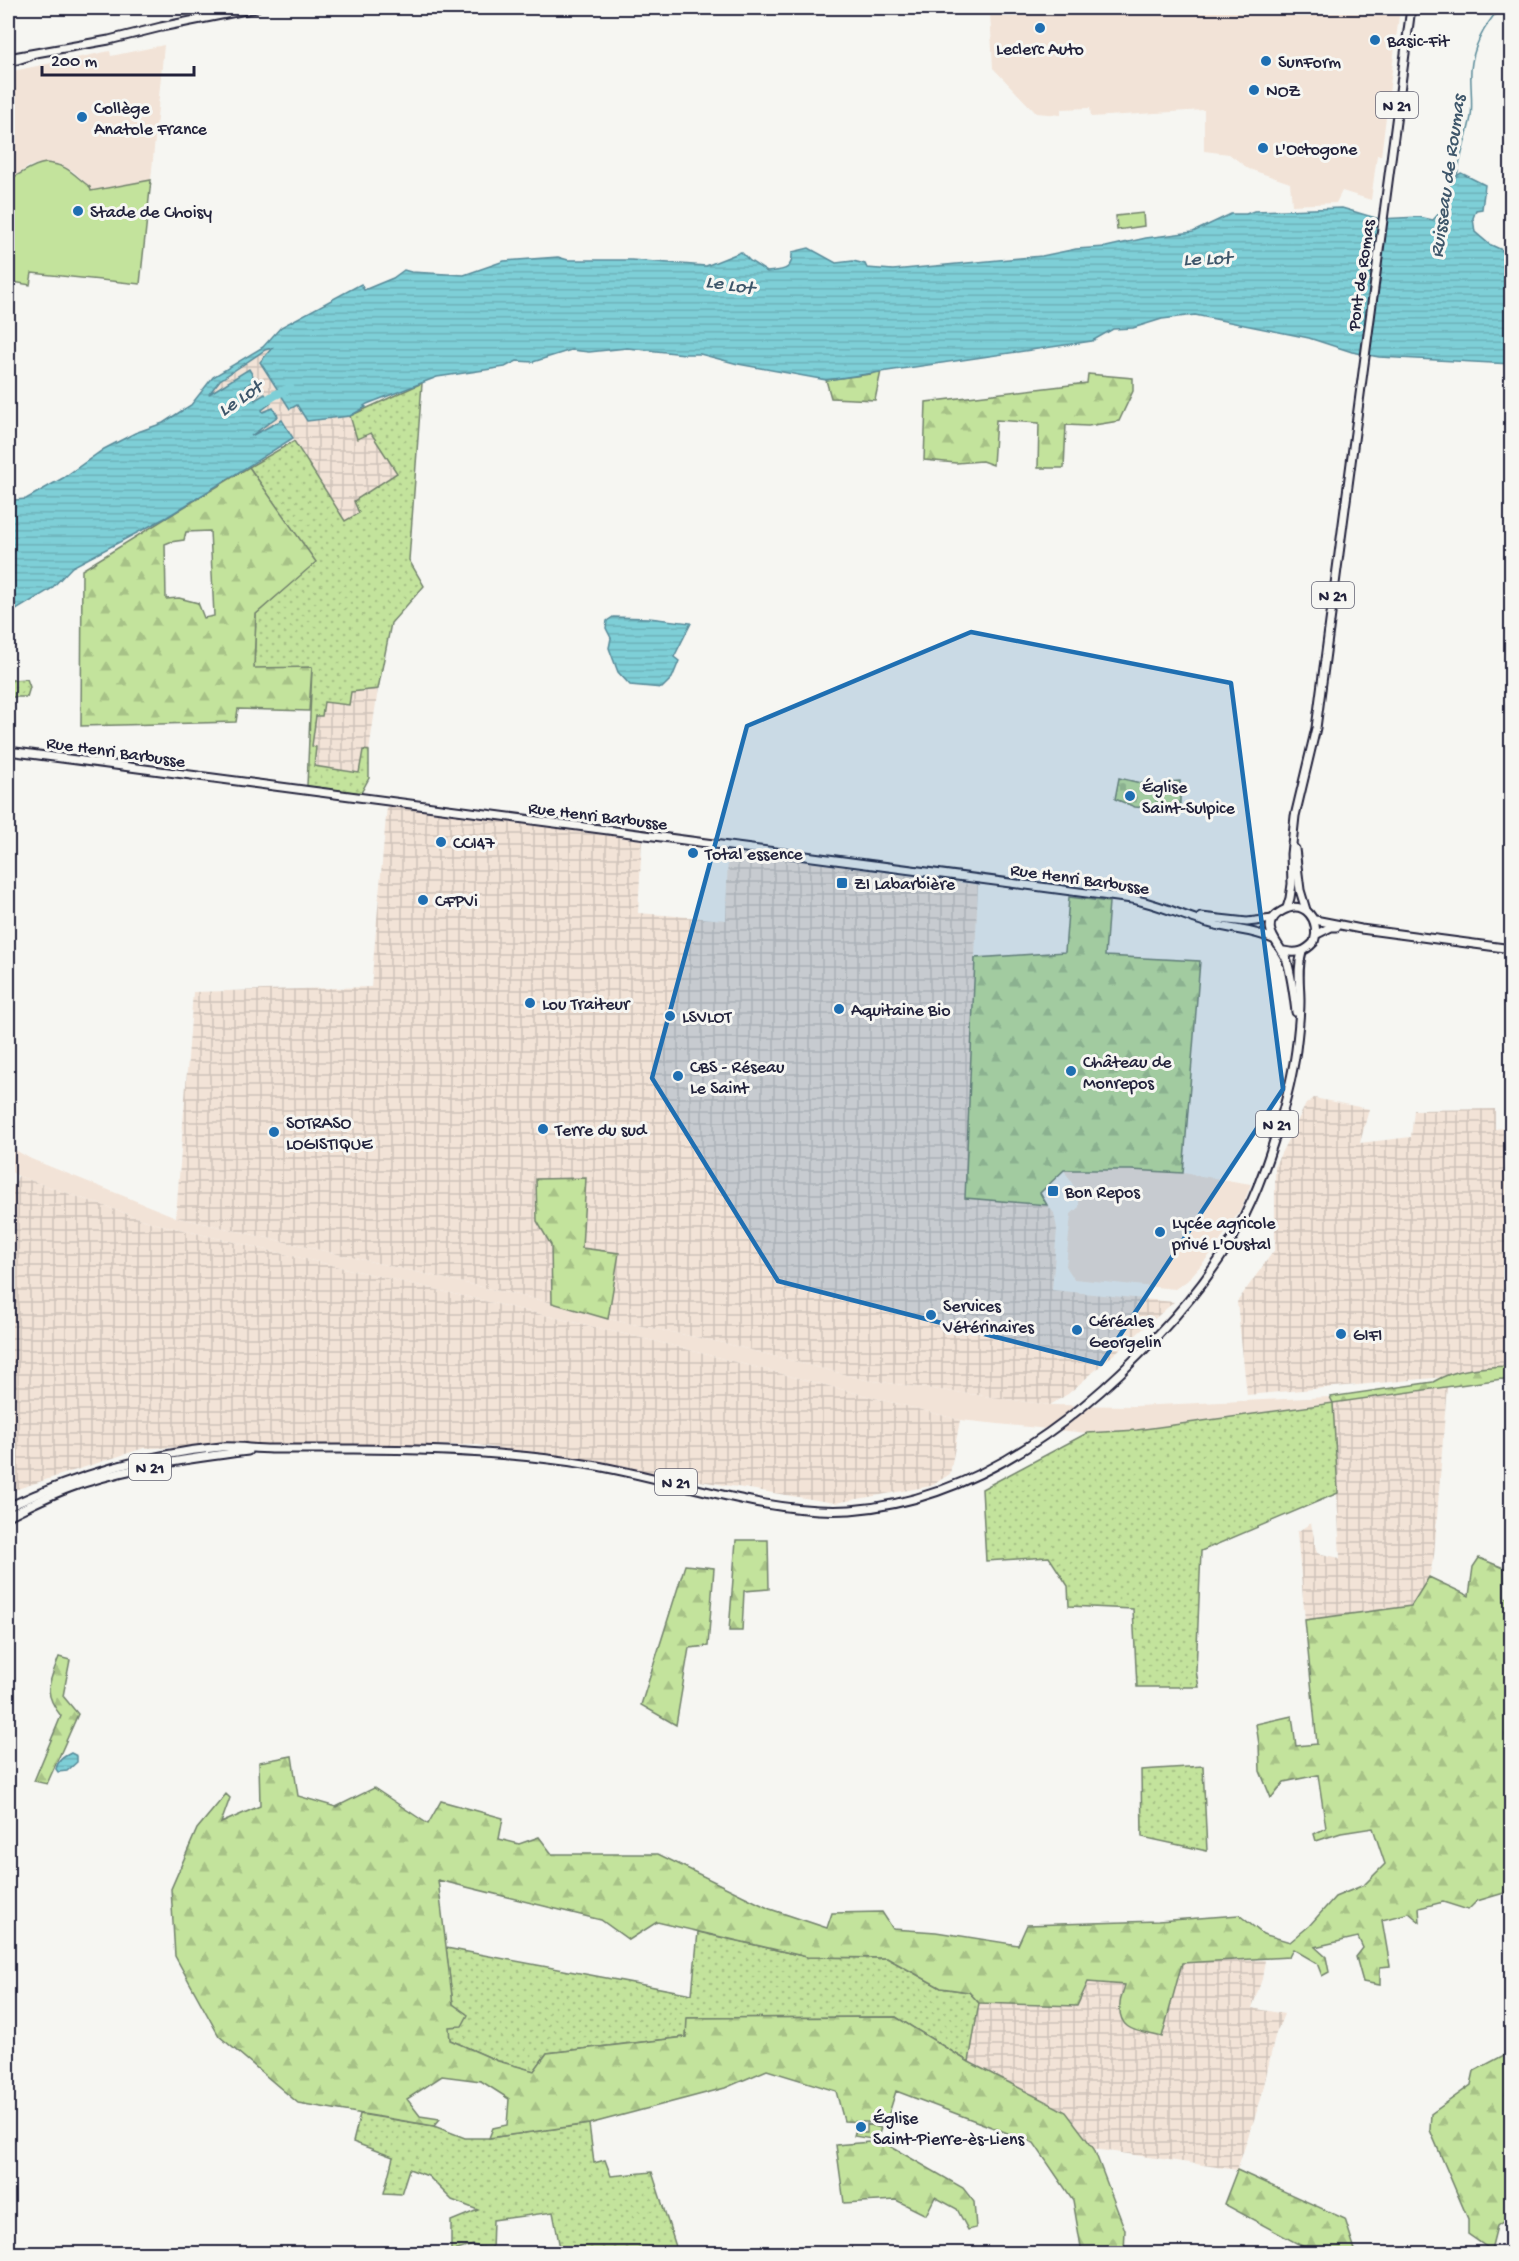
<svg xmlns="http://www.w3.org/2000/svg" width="1519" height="2261" font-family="'Gochi Hand',sans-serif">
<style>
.built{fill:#f2e3d7}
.industrial{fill:url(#industrial-grid)}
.grass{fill:url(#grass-dots);stroke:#72826c;stroke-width:1.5}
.forest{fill:url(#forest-firs);stroke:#72826c;stroke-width:1.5;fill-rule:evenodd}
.cemetery{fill:url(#cemetery-stones);stroke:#72826c;stroke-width:1.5}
.pitch{fill:#c3e39c;stroke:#72826c;stroke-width:1.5}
.water{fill:url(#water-rules);stroke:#598a99;stroke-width:1.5}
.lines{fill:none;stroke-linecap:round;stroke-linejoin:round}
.stream{stroke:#598a99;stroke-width:1.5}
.river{stroke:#7ecfd7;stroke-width:9}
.major-casing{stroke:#22223b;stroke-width:11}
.major{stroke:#f6f6f2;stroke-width:7}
.marked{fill:#1f6fb2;fill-opacity:0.2;stroke:#1f6fb2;stroke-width:4.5;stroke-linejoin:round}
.poi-dot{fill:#1f6fb2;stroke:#f6f6f2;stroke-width:2}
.labels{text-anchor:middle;stroke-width:6;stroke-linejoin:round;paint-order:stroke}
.shield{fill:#f6f6f2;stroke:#626272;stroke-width:1.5}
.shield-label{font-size:16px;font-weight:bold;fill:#22223b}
.poi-label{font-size:18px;fill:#22223b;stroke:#f6f6f2;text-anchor:start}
.street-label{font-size:18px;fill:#22223b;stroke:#f6f6f2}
.water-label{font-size:20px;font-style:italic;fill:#3e566a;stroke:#f6f6f2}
</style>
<defs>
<pattern id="industrial-grid" width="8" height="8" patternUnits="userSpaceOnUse" patternTransform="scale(1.5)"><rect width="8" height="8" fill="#f2e3d7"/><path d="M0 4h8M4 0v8" fill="none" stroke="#cfc2b9"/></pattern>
<pattern id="grass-dots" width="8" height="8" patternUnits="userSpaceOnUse" patternTransform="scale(1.5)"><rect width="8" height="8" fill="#c3e39c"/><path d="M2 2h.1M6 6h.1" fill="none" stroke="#a7c287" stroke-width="1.8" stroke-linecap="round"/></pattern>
<pattern id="forest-firs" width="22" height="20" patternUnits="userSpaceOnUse" patternTransform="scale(1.5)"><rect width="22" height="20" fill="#c3e39c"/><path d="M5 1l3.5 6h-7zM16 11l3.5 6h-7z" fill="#a7c287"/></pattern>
<pattern id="cemetery-stones" width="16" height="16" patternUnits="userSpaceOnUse" patternTransform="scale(1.5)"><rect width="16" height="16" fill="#c3e39c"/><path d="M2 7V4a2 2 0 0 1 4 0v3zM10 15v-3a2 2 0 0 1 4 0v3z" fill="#a7c287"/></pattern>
<pattern id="water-rules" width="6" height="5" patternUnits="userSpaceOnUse" patternTransform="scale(1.5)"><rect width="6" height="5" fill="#7ecfd7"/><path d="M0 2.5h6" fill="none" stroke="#6db1b9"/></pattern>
</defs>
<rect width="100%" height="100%" fill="#f6f6f2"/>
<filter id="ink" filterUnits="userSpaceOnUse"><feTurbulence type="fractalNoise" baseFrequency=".0167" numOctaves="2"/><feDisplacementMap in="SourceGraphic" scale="12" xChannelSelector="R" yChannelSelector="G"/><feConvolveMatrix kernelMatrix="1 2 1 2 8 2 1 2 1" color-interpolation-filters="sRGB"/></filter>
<g filter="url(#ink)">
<g class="built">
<path d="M958,8H1400L1381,156L1377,155L1371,200L1342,191L1336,203L1292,205L1290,183L1249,169L1229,154L1204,151V110L1091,117L1090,108L1061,109V115L1036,113L993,68L990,12L958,13Z"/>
<path d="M164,45L151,180L91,191L90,187L73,171L58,164H37L28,167L14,177L8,179V72L110,51L111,56Z"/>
<path d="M8,1146L31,1159L176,1217L552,1303L608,1319L724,1343L866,1380L1050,1405L1136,1406L1330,1397L1333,1403L1137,1430L1087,1433L960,1420L658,1342L153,1223L18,1176L8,1170Z"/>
<path d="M1064,1170H1131L1183,1173L1251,1184L1242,1207L1215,1249L1187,1281L1175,1289L1074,1279L1066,1266L1071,1214L1079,1207V1195Z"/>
</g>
<g class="industrial">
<path d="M274,348L264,360L290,409L297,405L309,421L350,416L357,439L371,433L397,473L354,501L360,513L345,521L282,420L251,436L250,435L273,408L263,413L255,400L254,398L258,382L248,388L246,385L249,370L209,395V392L220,380L265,350Z"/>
<path d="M363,689H378L369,751H363L360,773L314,766L316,748L312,747L316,715L324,701L350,692Z"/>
<path d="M387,806L642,840L638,913L726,920L728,851L978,885L965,1198L1047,1205L1054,1213L1057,1229L1052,1290L1174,1302L1068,1394L1050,1405L866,1380L724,1343L608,1319L619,1253L582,1248L586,1178L536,1180L537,1221L551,1245L552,1303L176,1217L193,992L371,987Z"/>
<path d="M1314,1098L1369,1109L1360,1143L1411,1137L1414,1110L1495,1109V1129L1511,1127V1371L1247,1395L1237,1302L1275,1249V1165L1306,1104Z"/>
<path d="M18,1176L153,1223L658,1342L960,1420L950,1474L931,1486L835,1503L478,1445L144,1448L8,1492V1198Z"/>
<path d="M1447,1386L1434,1556L1429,1577L1411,1606L1305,1620L1297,1532L1311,1523L1317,1553L1340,1558L1333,1403Z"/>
<path d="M1265,1960L1262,1979L1252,2008L1284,2014L1275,2036L1261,2099L1237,2170L1094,2149L1066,2112L969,2062L979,2003L1077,2006L1088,1981L1126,1985L1174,1961Z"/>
</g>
<g class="grass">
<path d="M422,383L409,560L424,586L391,623L378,689L351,692L349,705L324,702L322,716H316L312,746L316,747L314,766L359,773L363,750L369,751V778L361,793L307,786L312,668L254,669L256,614L315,562L249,467L294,441L345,521L359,513L354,501L397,473L371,433L357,439L350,416Z"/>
<path d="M27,679L30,687L27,697H8V686L12,680Z"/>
<path d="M1333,1403L1338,1493L1201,1551L1196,1671L1199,1687H1137L1133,1609L1069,1606L1068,1586L1049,1557L986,1561L982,1489L1087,1433L1137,1430Z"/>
<path d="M1203,1766L1207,1851L1142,1837L1141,1770Z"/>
<path d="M698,1932L807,1957L887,1958L941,1988L969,1992L979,2003L969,2062L896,2017L688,2018L686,2037L547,2053L534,2071L498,2061L450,2040L448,2027L453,2005L446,1948L692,1994Z"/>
<path d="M360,2114L434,2126L465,2138H489L589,2124L594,2163L605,2160L611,2176L652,2172L678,2253H561L553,2212L493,2220L492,2251L473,2245L451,2252V2221L478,2210L452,2200L428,2176L409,2169L401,2194L384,2193L393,2157L353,2142Z"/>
</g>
<g class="forest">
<path d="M881,371L875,400L831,398L826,380L871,374Z"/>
<path d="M1088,374L1133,378V391L1119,421L1088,426L1066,425L1064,468H1038L1039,423L996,420L993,465L982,461L956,463L924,460L926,402L1087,383Z"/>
<path d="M249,467L316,562L256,614L254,668L312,667L309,711L238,709L236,722L81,726L82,570ZM210,531L214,616L204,618L198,603L179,598L166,599L165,544L170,542L184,540L186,532Z"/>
<path d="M1069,897L1109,902L1105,956L1200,961L1183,1173L1131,1170H1064L1040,1193L1047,1205L965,1198L975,958L1065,952Z"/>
<path d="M586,1178L582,1248L619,1253L608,1319L552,1303L551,1245L537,1221L536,1179Z"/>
<path d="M1511,1366V1384L1502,1379L1333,1403L1330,1397L1433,1382C1455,1368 1485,1367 1511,1366Z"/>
<path d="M736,1540H768L769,1589L744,1591L742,1631H729Z"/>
<path d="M1479,1558L1504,1568V1597L1511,1599V1891L1477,1901L1468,1910L1443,1902L1419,1908L1420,1922L1409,1913L1382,1920L1390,1966L1380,1967V1985L1363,1982L1356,1957L1363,1948L1358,1937L1315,1947L1326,1957L1329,1972L1322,1976L1317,1963L1293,1949L1289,1957L1182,1963L1162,2037C1140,2031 1117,2033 1120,2003C1120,1997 1124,1991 1125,1985L1088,1982L1077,2006L979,2003L969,1992L941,1988L887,1958L807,1957L657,1922L629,1940L601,1920L438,1880L453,2004L468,2015L462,2026L449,2027L450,2040L498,2061L534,2071L547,2053L686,2037L687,2018L896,2017L969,2062L1066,2112L1094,2149L1125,2230L1124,2253H1082L1073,2200L1034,2143L896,2091L886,2123L844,2121L836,2091L767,2070L725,2088L589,2124L489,2138L493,2128L507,2125L509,2099L481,2081L442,2076L407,2099L420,2116L440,2119L434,2126L298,2103L219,2036L175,1956L171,1889L197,1829L226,1794L230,1798L221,1823L260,1806L259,1762L292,1756L298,1796L336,1807L374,1788L428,1824L441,1801L503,1818L499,1839L519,1844L539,1837L552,1854H658L770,1909L827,1928L832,1913L882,1912L893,1929L936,1932L1018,1945L1027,1925L1158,1921L1239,1915L1263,1934L1290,1942L1309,1926L1335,1897L1364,1885L1385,1864L1373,1828L1341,1833L1316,1841L1314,1834L1326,1828L1318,1775L1284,1782L1271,1798L1260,1771L1259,1744L1256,1724L1292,1716L1296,1746L1317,1744L1305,1620L1411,1606L1429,1577L1469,1596L1473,1567Z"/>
<path d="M685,1565L714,1568L708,1646L689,1648L676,1725L641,1705Z"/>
<path d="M59,1657L70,1660L63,1696L78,1714L47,1784L34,1781L61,1716C42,1692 49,1683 59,1657Z"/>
<path d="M1504,2055L1512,2072L1511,2216L1497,2226L1491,2250L1468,2234V2219L1430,2130L1431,2114L1471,2085L1474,2071Z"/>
<path d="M881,2141L963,2188L974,2202L976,2228L968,2230L957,2209L935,2197L926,2215L896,2200L844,2203L836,2145Z"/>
<path d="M1237,2170L1345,2219L1356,2253H1315L1224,2204Z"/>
</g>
<g class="cemetery">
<path d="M1119,778L1158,787L1168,782L1180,781V811L1135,807L1115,799Z"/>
<path d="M867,2124L881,2128L877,2140L854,2136L855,2132H859V2130H864V2133H867Z"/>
</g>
<g class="pitch">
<path d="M46,163C69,165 72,174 90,187L91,191L151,180L140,284L32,273L30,285L8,281V179C21,176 29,165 46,163Z"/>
<path d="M1143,213L1144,226L1117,230L1116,216Z"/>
</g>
<g class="water">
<path d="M1461,173L1485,185L1482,209L1476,210L1473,218L1475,232L1489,244L1511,254V364L1379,357L1352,352L1309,338L1195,315L1162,319L1133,328L1113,329L1092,341L826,380L738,364L700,354H685L627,348L589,352L571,350L533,362L517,361L505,367L437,377L367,404L364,406L366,407L350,416L307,421L297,405L290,409L260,362L272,348L265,350L220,380L209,394L249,369L255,379L246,386L248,388L258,382L263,391L254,398L255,400L265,394L271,403L262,410L263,412L273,408L278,416L251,436L282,420L293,438L167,517L72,567L51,589L8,615V505L15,500L26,499L63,478L104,449L135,433L163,423L183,410L191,405L213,377L263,347L281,327L361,284L364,290L393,278L404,270L411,272L464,275L504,261L558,257L568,260H631L706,266L741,252L750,261L767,272C783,270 793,271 792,252L809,248L836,263L853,261L865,264L867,268L893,270L925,267L1042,256L1076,249L1106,247L1146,238L1193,232L1231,214H1246L1254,211L1342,208L1379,219L1419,217L1433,220L1443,209L1451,179Z"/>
<path d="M613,617L649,618L691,623L674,657L679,661L672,678L662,688L630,685L618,672L609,648L611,638L606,628L607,621Z"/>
<path d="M71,1753L77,1756V1762L67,1771L58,1772L56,1769C58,1760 63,1757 71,1753Z"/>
</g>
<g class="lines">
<path class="stream" d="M1457,176C1460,156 1467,137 1471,117C1473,101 1470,86 1471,70C1473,45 1484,26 1500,8"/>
<path class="river" d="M260,404L275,395L290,388"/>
<defs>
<g id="major">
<path d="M8,58L109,40L161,27L256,8"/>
<path d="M8,63L30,56"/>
<path d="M8,751L1132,899C1159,904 1182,916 1208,923C1230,930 1252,929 1273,939"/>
<path d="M1295,849L1300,890L1306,910"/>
<path d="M1287,908L1290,898L1292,884L1291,854L1295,816L1316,728L1411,8"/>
<path d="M1201,917L1247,922L1273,919"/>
<path d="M1315,920L1361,929L1512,949"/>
<path d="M1317,934L1331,927H1336"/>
<path d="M1284,951C1297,954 1305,952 1314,942C1321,921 1305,898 1282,911C1255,926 1282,945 1287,961C1292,978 1294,995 1296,1012"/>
<path d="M8,1507C75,1476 147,1454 221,1447C237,1446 254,1449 271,1449C298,1449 325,1449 353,1449C433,1449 512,1452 591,1465C676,1479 764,1515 850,1510C974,1501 1077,1422 1158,1335C1196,1295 1230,1251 1252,1200C1270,1159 1290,1094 1296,1050C1298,1034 1300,1017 1300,1001C1300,984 1297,969 1302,952"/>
<path d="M8,1516C32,1504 58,1491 84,1483C137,1466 193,1458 248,1451"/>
</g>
</defs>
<use href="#major" class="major-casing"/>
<use href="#major" class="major"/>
</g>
</g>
<path class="marked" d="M971,632L1231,683L1283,1089L1101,1364L778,1281L652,1078L747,726Z"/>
<g class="poi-dot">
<circle cx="1040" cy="28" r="6"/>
<circle cx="1375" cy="40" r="6"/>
<circle cx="1266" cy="61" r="6"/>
<circle cx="1254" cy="90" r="6"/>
<circle cx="82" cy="117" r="6"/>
<circle cx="1263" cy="148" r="6"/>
<circle cx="78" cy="211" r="6"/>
<circle cx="1130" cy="796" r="6"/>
<circle cx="441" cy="842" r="6"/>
<circle cx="693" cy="853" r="6"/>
<rect x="836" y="877" width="12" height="12" rx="3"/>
<circle cx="423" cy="900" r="6"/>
<circle cx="530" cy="1003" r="6"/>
<circle cx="839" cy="1009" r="6"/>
<circle cx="670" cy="1016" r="6"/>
<circle cx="1071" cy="1071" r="6"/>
<circle cx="678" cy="1076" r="6"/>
<circle cx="543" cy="1129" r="6"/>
<circle cx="274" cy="1132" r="6"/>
<rect x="1047" y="1185" width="12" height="12" rx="3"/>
<circle cx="1160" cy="1232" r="6"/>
<circle cx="931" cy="1315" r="6"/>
<circle cx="1077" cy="1330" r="6"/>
<circle cx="1341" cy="1334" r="6"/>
<circle cx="861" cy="2127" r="6"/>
</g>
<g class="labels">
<g class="shield">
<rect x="1376" y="92" width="42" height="26" rx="4.5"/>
<rect x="1312" y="582" width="42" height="26" rx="4.5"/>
<rect x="1256" y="1111" width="42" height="26" rx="4.5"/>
<rect x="129" y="1454" width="42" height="26" rx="4.5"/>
<rect x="655" y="1469" width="42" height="26" rx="4.5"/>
</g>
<g class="shield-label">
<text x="1397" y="111">N 21</text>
<text x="1333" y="601">N 21</text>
<text x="1277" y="1130">N 21</text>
<text x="150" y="1473">N 21</text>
<text x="676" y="1488">N 21</text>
</g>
<g class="poi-label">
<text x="1387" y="46">Basic-Fit</text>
<text x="1040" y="54" text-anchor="middle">Leclerc Auto</text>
<text x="1278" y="67">SunForm</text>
<text x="1266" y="96">NOZ</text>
<text x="94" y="113">Collège<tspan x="94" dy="21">Anatole France</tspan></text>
<text x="1275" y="154">L'Octogone</text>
<text x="90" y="217">Stade de Choisy</text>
<text x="1142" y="792">Église<tspan x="1142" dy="21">Saint-Sulpice</tspan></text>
<text x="453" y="848">CCI47</text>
<text x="705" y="859">Total essence</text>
<text x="854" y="889">ZI Labarbière</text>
<text x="435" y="906">CFPVi</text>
<text x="542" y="1009">Lou Traiteur</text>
<text x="851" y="1015">Aquitaine Bio</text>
<text x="682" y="1022">LSVLOT</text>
<text x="1083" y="1067">Château de<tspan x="1083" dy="21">Monrepos</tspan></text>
<text x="690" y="1072">CBS - Réseau<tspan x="690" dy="21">Le Saint</tspan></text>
<text x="286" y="1128">SOTRASO<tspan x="286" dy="21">LOGISTIQUE</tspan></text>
<text x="555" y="1135">Terre du sud</text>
<text x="1065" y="1197">Bon Repos</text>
<text x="1172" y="1228">Lycée agricole<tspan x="1172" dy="21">privé L'Oustal</tspan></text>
<text x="943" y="1311">Services<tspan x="943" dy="21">Vétérinaires</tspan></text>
<text x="1089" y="1326">Céréales<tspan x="1089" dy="21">Georgelin</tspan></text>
<text x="1353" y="1340">GIFI</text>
<text x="873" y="2123">Église<tspan x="873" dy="21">Saint-Pierre-ès-Liens</tspan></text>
</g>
<g class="street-label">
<text transform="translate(1360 275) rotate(-82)" y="6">Pont de Romas</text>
<text transform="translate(116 751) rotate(8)" y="6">Rue Henri Barbusse</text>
<text transform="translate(598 815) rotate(7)" y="6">Rue Henri Barbusse</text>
<text transform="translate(1080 878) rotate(8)" y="6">Rue Henri Barbusse</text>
</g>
<g class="water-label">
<text transform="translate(1446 176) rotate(-82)" y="7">Ruisseau de Roumas</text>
<text transform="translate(1207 257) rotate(-2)" y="7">Le Lot</text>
<text transform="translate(730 283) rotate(9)" y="7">Le Lot</text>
<text transform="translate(239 397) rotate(-34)" y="7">Le Lot</text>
</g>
</g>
<rect width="1519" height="2261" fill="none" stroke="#f6f6f2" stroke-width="30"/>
<rect x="15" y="15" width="1489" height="2231" fill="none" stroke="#22223b" stroke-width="2" filter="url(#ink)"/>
<path d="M42 66v9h152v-9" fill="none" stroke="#22223b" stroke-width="3"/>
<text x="51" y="66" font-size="18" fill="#22223b" stroke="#f6f6f2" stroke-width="4.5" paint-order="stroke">200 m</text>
</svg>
